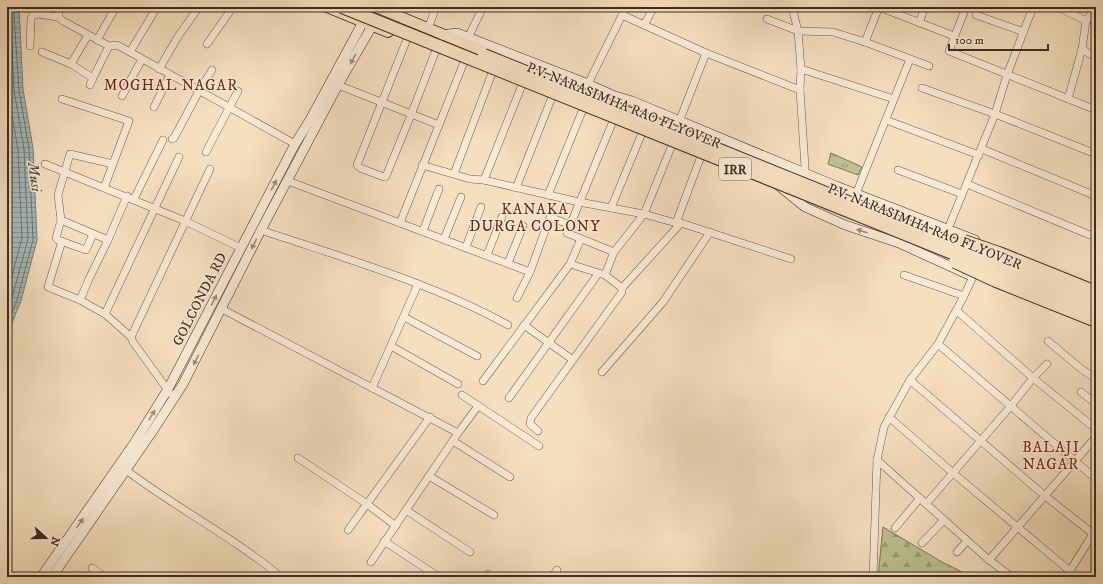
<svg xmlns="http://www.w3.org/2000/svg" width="1103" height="584" font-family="'IM FELL DW Pica',serif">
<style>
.grass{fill:url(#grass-tufts);stroke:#7c7759}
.forest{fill:url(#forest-firs);stroke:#7c7759}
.water{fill:url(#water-rules);stroke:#7a817e}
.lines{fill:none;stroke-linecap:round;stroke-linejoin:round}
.shore{stroke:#70736e;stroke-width:1}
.street-casing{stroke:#6c5947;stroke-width:8}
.secondary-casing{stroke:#3e2c1f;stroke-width:10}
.primary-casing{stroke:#3e2c1f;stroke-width:12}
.street{stroke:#f9ead5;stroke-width:7}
.secondary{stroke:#f9ead5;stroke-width:9}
.primary{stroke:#f6dfbf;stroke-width:10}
.highway-bridge-casing{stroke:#3e2c1f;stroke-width:14;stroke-linecap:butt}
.highway-bridge{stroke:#f6dfbf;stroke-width:12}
.oneway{fill:#9c8b7a}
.labels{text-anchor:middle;stroke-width:3;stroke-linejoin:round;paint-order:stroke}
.shield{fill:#f9ead5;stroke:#766556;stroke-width:1}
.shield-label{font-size:13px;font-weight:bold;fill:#3e2c1f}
.street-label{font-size:14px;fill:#3e2c1f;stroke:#f9ead5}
.neighbourhood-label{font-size:15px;letter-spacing:1px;fill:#7a1f14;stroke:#f9ead5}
.water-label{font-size:15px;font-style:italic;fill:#575046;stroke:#f9ead5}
</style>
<defs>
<pattern id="grass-tufts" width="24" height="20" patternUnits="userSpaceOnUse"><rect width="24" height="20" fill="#bbc293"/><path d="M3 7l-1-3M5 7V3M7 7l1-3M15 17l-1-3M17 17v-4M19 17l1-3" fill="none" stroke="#999e77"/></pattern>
<pattern id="forest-firs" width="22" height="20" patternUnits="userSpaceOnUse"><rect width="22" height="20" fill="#bbc293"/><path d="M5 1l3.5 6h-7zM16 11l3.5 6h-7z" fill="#999e77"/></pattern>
<pattern id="water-rules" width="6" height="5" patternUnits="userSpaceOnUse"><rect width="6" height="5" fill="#a2babd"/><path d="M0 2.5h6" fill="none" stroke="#859799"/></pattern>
</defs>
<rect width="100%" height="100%" fill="#f6dfbf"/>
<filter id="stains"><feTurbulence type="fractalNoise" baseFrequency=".005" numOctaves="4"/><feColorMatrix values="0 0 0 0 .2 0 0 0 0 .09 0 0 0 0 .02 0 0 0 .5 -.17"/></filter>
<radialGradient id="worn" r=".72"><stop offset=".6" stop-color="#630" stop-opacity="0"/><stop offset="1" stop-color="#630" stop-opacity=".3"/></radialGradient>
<path class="grass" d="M831,153L862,167L858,175L828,164Z"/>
<path class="forest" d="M883,527L942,562L972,577H878Z"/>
<path class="water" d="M7,7H19L23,89L33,148L37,240L21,301L7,335Z"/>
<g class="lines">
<g class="shore">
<path d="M7,78L8,92L18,150L22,238L7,295"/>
<path d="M7,312L12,298L28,239L24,149L14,90L10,7"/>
<path d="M7,325L17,300L33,240L29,149L19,90L14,16L15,7"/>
</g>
<defs>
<g id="street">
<path d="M60,7L58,17L63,21L109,46L117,45L130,52L295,144"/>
<path d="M792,7L798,31L801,69L800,90L805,167L804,178"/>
<path d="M879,7L954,36"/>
<path d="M966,7L949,51L1096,110"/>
<path d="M1058,7L1086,21"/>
<path d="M622,15L706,53L800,90"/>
<path d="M976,15L1024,32"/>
<path d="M767,19L798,31L833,32L865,42L929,66"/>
<path d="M919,23L925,7"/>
<path d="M644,25L654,7"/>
<path d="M428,29L436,7"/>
<path d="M468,38L483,7"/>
<path d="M407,39L357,165L360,168L384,177L386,176L411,115L436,50"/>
<path d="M97,40L116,7"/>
<path d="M865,42L879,7"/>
<path d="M207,44L233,7"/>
<path d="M30,46L31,19L33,15L38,14L58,17"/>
<path d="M1082,49L1096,58"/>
<path d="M42,52L71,64L93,78L109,46"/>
<path d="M130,52L157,7"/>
<path d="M71,64L88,35"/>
<path d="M159,69L179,35L199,7"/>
<path d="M801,69L894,99"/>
<path d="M90,85L93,78"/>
<path d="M338,85L439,125"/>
<path d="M586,88L626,7"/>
<path d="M922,88L995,114L1096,154"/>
<path d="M122,96L142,59"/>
<path d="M62,99L129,121L104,188"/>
<path d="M1068,99L1082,49L1086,21L1096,7"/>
<path d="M154,107L170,75"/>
<path d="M886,120L979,155"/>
<path d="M613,121L567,233L614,252"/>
<path d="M677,127L706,53"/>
<path d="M172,139L174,138L199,91L212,70"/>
<path d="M982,149L1096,196"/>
<path d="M206,152L238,91"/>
<path d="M45,164L185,221L241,248"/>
<path d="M422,165L470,179L484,180L579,202L644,214L676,223H681L791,259"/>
<path d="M898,170L962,194"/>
<path d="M454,174L492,73"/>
<path d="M484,180L522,85"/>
<path d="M288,181L530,272"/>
<path d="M967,184L1090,235"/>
<path d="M516,188L552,97"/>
<path d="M856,194L910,59"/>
<path d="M548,195L583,109"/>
<path d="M134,199L163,140"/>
<path d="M611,208L642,133"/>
<path d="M61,220L56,238L58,240L86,250L93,234"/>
<path d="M400,223L464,62"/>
<path d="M676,223L701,156"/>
<path d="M948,229L995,114L1007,75L1033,7"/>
<path d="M261,230C343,258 432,283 508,325"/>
<path d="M423,231L439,189"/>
<path d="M444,239L461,197"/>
<path d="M108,240L61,220L58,195L70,154L113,164"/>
<path d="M62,241L48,287L80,300L105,314L131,337L133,342L170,393"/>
<path d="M466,247L481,207"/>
<path d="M487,255L502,217"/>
<path d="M508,263L523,226"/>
<path d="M570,264L605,275L622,288"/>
<path d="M605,275L614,252L644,214L672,145"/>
<path d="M904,275L964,296"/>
<path d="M517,298L530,272L550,217L570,225"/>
<path d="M80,300L89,279L108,240L127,196"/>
<path d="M222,309L458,433"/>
<path d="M957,311L1033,378L1096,429"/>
<path d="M105,314L179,157"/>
<path d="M404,317L477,356"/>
<path d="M524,325L573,360"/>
<path d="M131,337L210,169"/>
<path d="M1048,341L1080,368L1096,379"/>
<path d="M938,344L1096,479"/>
<path d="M391,346L458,384"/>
<path d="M602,372L663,302L710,232"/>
<path d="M910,380L1045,496L1096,536"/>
<path d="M483,381L570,264L581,239"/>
<path d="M372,388L418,284"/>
<path d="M1081,392L1096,404"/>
<path d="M462,395L539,446"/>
<path d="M509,398L598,274"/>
<path d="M889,417L953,473L1070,571"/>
<path d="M538,431L530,424L531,418L622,292V288L681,223"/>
<path d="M453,441L510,477"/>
<path d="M298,458L367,504L396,526"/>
<path d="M877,460L989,560L1096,437"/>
<path d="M126,470C176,508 233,537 281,577"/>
<path d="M429,476L494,515"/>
<path d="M926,504L1010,407L1033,378L1047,364"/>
<path d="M406,510L470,552"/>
<path d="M895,528L920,498"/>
<path d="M348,530L430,417"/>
<path d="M384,541L439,577"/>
<path d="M922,543L944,520"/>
<path d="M957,552L967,541"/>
<path d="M989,560L1012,577"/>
<path d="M371,562L458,433L478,406"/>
<path d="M92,568L105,577"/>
<path d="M486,577L488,574"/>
<path d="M552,577L557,570"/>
<path d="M873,577L877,460L884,427L910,380L938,344L964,296L977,268"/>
<path d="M1066,577L1093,534"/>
</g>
<g id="secondary">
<path d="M442,35L457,33L588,84L615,96L632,101L836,186L975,240"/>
<path d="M779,186L805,207L845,225L899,243L969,275"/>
<path d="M41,577L135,442L168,389L295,144L310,120L363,22"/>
<path d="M52,577L152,432L183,384L261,230L338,85L372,26"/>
</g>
<g id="primary">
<path d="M327,7L388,32"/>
<path d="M376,7L493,55"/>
</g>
</defs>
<use href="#street" class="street-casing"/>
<use href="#secondary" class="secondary-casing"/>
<use href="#primary" class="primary-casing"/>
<use href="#street" class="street"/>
<use href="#secondary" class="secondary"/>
<use href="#primary" class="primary"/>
<defs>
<g id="highway-bridge">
<path d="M342,7L1096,311"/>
<path d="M484,55L1096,302"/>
<path d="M964,241L999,253L1096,292"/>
<path d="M955,262L996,281L1096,321"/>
</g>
</defs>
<use href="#highway-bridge" class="highway-bridge-casing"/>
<use href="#highway-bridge" class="highway-bridge"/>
</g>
<defs><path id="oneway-solid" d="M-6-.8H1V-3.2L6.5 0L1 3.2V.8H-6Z"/></defs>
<g class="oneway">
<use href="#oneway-solid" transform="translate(353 59) rotate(120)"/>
<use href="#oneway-solid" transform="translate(274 185) rotate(-62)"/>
<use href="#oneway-solid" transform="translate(862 231) rotate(-161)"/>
<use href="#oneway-solid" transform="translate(254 244) rotate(116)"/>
<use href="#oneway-solid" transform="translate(214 300) rotate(-63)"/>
<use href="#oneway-solid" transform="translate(196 360) rotate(117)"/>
<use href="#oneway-solid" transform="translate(152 415) rotate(-59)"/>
<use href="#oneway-solid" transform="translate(80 523) rotate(-54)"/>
</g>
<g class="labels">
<rect class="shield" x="719" y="158" width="32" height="22" rx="3"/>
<g class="shield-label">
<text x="735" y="174">IRR</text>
</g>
<g class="street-label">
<text transform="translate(624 105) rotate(22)" y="5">P.V. NARASIMHA RAO FLYOVER</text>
<text transform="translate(925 226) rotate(22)" y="5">P.V. NARASIMHA RAO FLYOVER</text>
<text transform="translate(199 299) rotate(-63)" y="5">GOLCONDA RD</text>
</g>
<g class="neighbourhood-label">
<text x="171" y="90">MOGHAL NAGAR</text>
<text x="535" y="214">KANAKA<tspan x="535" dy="17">DURGA COLONY</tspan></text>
<text x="1051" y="452">BALAJI<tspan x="1051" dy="17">NAGAR</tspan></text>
</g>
<g class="water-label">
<text transform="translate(35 177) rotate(82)" y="5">Musi</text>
</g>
</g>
<rect width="1103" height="584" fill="none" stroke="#f6dfbf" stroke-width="24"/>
<rect x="8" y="8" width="1087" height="568" fill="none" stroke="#3e2c1f" stroke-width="2"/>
<rect x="12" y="12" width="1079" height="560" fill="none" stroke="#3e2c1f"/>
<g transform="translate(46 538) rotate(111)" stroke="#f9ead5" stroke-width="3" paint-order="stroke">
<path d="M0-3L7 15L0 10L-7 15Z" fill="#3e2c1f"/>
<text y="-6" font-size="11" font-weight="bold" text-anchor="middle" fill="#3e2c1f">N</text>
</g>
<path d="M949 44v6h99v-6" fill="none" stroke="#3e2c1f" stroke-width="2"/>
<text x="955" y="44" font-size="12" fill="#3e2c1f" stroke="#f9ead5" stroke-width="3" paint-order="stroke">100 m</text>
<rect width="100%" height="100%" filter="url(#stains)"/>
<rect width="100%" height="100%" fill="url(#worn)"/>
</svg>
